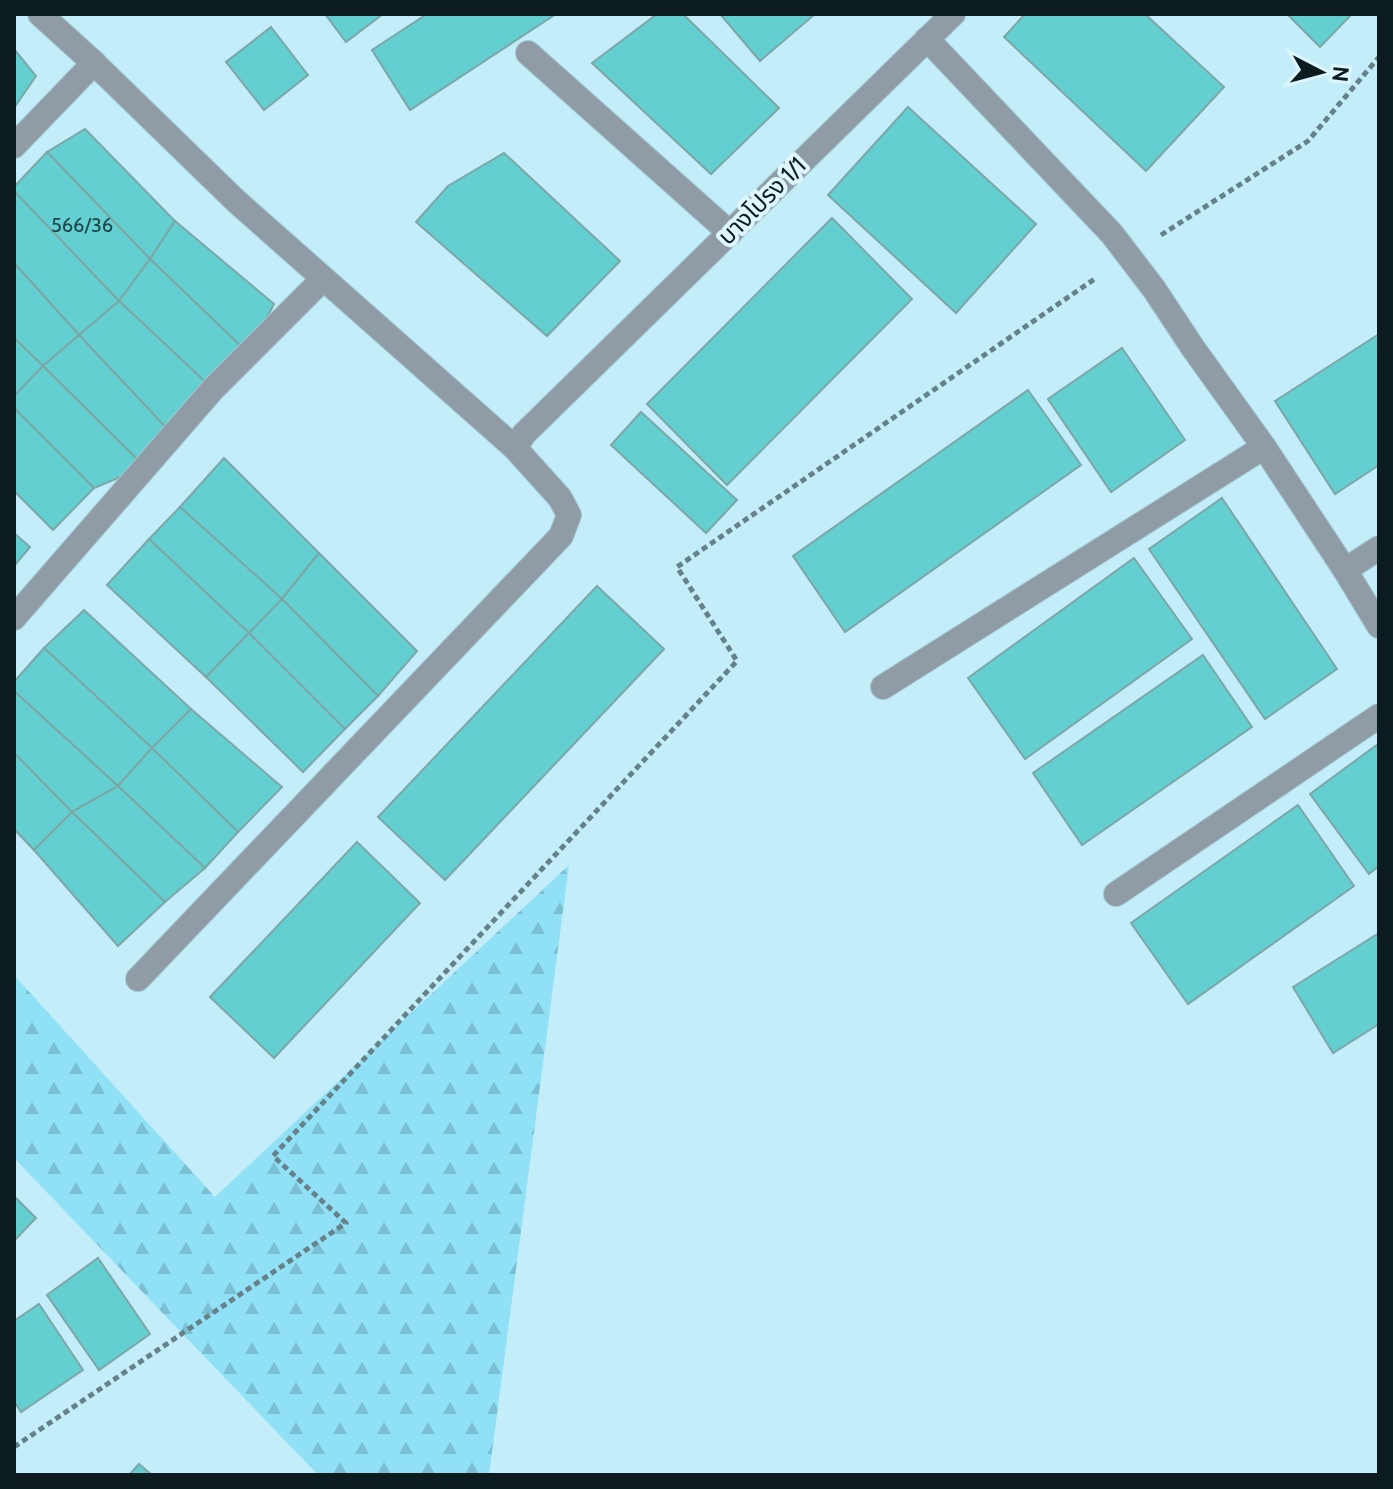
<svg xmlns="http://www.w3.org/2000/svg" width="1393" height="1489" font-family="Cabin,'Noto Sans Thai',sans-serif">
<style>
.forest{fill:url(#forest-firs)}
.building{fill:#64cfd0;stroke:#7ca7a7;stroke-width:2}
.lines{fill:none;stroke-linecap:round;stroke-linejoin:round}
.minor-casing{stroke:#a2c7d2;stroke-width:26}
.path{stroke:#658189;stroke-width:5;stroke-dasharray:6 4;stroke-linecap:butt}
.minor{stroke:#8f9ca5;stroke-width:24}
.labels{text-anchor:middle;stroke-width:8;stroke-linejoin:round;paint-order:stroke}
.number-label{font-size:20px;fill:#21484b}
.street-label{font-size:24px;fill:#0b1b1f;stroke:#def7fe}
</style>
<defs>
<pattern id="forest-firs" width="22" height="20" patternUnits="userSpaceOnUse" patternTransform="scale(2)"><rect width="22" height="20" fill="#90e0f6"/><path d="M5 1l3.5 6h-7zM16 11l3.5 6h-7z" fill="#7bc0d2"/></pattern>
</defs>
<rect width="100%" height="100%" fill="#c3edf9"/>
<path class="forest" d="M569,865L489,1475H318L14,1158V975L215,1197Z"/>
<g class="building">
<path d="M325,14H383L346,42Z"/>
<path d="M427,14H556L410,110L372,50Z"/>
<path d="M657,14H683L779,108L711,174L592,63Z"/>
<path d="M720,14H815L760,61Z"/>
<path d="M1025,14H1145L1224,87L1146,171L1004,37Z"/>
<path d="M1287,14H1352L1320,47Z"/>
<path d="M271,27L308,75L264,110L226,62Z"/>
<path d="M14,49L36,76L14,108Z"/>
<path d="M908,107L1036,224L956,313L828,195Z"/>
<path d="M85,129L175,221L150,259L47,152Z"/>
<path d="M47,152L150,259L119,301L14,191V187Z"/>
<path d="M504,153L620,261L547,336L416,222L448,186Z"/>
<path d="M14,191L119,301L79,335L14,263Z"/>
<path d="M832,218L912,299L727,485L647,404Z"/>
<path d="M175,221L274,304L248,353L150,259Z"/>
<path d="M150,259L248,353L213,389L119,301Z"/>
<path d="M14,263L79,335L43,366L14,338Z"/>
<path d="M119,301L213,389L173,435L79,335Z"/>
<path d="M1379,334V465L1335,494L1275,401Z"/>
<path d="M79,335L173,435L145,467L43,366Z"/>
<path d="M14,338L43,366L14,396Z"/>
<path d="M1122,348L1185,440L1111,492L1048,399Z"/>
<path d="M43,366L145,467L94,488L14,408V396Z"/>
<path d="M1028,390L1081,465L845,632L793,556Z"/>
<path d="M14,408L94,488L53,530L14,491Z"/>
<path d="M641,412L737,500L706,533L611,445Z"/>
<path d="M224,458L319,553L282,599L180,507Z"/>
<path d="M1222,498L1337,669L1265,719L1149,549Z"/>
<path d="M180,507L282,599L249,633L149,539Z"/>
<path d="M14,533L30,547L14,566Z"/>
<path d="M149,539L249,633L206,677L107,585Z"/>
<path d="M319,553L417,651L378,696L282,599Z"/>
<path d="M1134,558L1192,639L1025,759L968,678Z"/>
<path d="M597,586L664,649L445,880L378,817Z"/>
<path d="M282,599L378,696L345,729L249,633Z"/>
<path d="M84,610L191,709L152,748L44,648Z"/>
<path d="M249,633L345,729L303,772L206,677Z"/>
<path d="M44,648L152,748L118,786L14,691V682Z"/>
<path d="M1203,655L1252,727L1082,845L1033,773Z"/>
<path d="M14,691L118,786L72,812L14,753Z"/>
<path d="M191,709L282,787L238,832L152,748Z"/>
<path d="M1378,744L1379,866L1369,874L1310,794Z"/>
<path d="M152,748L238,832L205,868L118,786Z"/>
<path d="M14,753L72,812L34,850L14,829Z"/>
<path d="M118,786L205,868L165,902L72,812Z"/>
<path d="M1298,805L1354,886L1188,1004L1131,923Z"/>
<path d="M72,812L165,902L118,946L34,850Z"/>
<path d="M357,842L420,903L274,1058L210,997Z"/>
<path d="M1379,933V1024L1333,1053L1293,987Z"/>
<path d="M14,1196L36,1218L14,1241Z"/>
<path d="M98,1258L150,1334L99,1370L47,1295Z"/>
<path d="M39,1304L83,1370L21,1412L14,1401V1321Z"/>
<path d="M139,1464L152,1475H129Z"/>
</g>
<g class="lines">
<defs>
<g id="minor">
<path d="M40,14L94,63L236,201L515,448L524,434L953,14"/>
<path d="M927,39L1112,234L1154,289L1193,348L1264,447L1345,570L1379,626"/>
<path d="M528,53L730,233"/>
<path d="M14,146L94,63"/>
<path d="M1345,570L1379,548"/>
<path d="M14,618L213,389L323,279"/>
<path d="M883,687L1264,447"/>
<path d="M1116,894L1379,716"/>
<path d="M138,979L561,536L569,515L560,498L515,448"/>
</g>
</defs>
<use href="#minor" class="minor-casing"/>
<g class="path">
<path d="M1161,235L1308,141L1379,57"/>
<path d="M14,1447L346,1223L273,1156L737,661L677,567L1096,278"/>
</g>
<use href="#minor" class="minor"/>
</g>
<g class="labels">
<g class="number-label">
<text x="82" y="232">566/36</text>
</g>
<g class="street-label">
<text transform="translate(762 201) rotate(-45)" y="8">บางโปรง 1/1</text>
</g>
</g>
<rect width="1393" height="1489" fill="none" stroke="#0b1b1f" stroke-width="32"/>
<g transform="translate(1321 72) rotate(96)" stroke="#def7fe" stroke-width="6" paint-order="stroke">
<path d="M0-6L14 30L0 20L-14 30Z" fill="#0b1b1f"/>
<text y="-12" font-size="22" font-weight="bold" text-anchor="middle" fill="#0b1b1f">N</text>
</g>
</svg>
